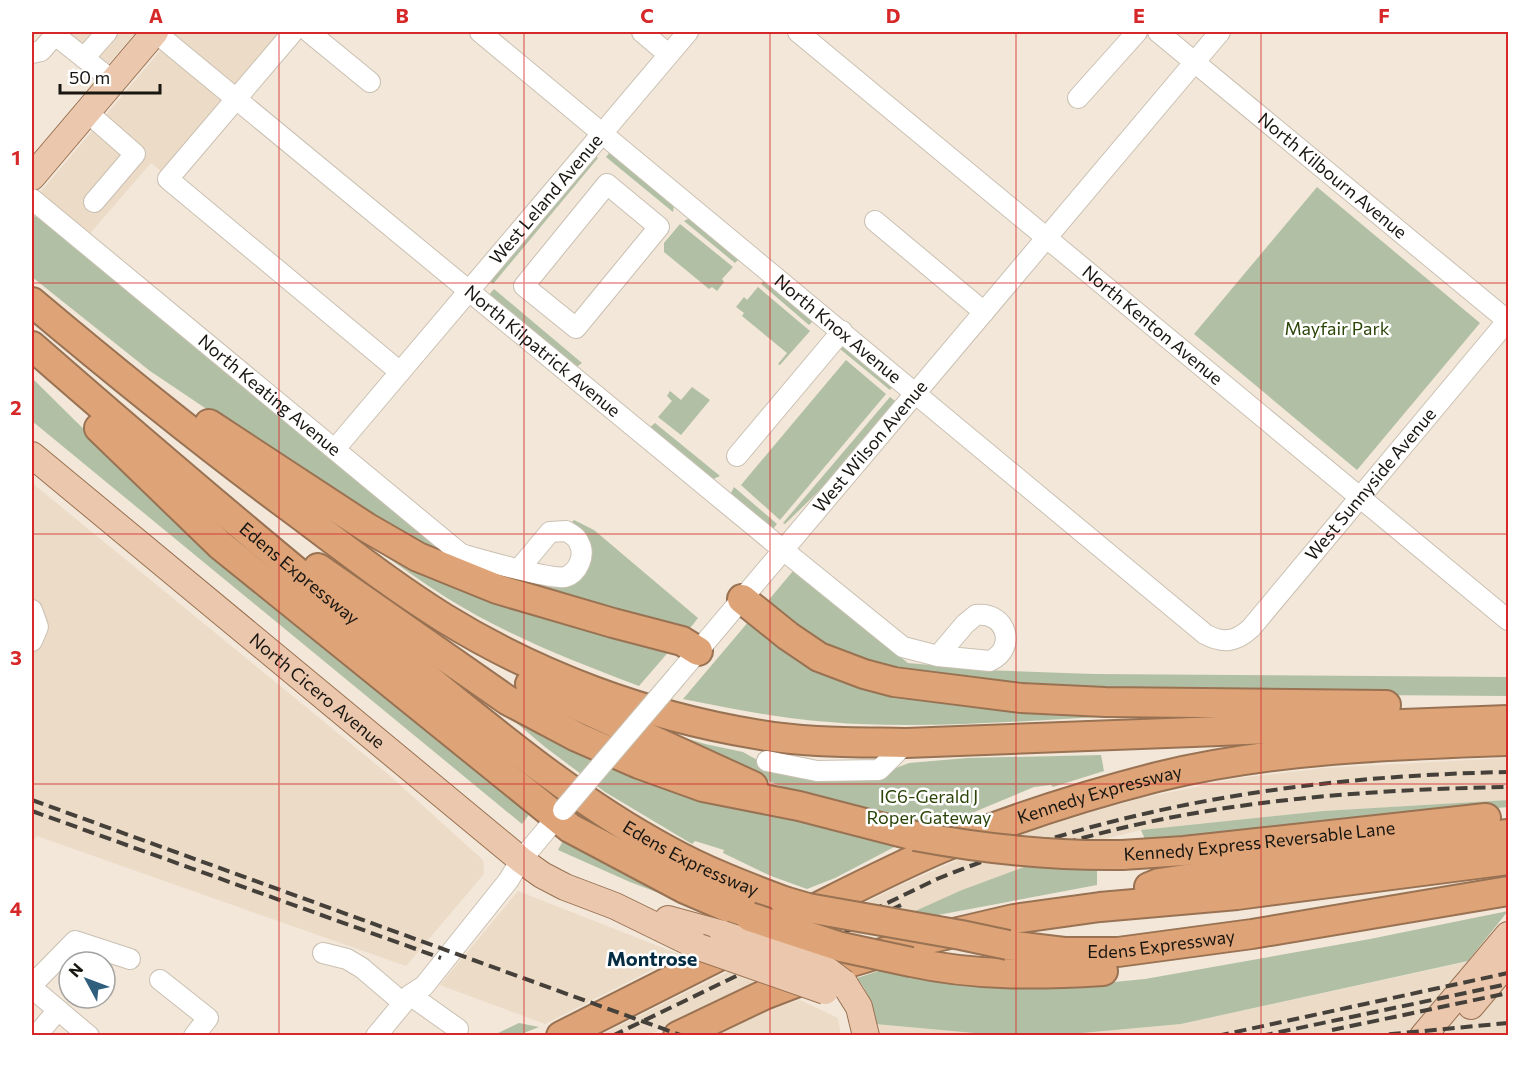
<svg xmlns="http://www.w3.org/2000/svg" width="1540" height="1067" font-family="Commissioner,sans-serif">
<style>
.built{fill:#ebdbc7}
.green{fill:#b1c0a4}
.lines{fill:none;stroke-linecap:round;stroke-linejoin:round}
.minor-casing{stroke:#cac0b2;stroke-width:22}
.major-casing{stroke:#997253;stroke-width:28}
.highway-casing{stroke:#997253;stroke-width:32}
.minor{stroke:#fff;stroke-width:20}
.major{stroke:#ebc8ad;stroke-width:26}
.highway{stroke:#dea477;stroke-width:28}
.rail{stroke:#45413a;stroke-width:4;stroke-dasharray:12 6;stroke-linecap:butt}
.minor-bridge-casing{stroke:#cac0b2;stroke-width:22;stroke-linecap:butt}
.major-bridge-casing{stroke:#997253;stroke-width:28;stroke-linecap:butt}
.highway-bridge-casing{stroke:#997253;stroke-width:32;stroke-linecap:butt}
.minor-bridge{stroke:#fff;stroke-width:20}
.major-bridge{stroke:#ebc8ad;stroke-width:26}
.highway-bridge{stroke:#dea477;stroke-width:28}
.grid{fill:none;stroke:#d62828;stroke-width:1.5;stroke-opacity:0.55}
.labels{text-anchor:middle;stroke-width:5;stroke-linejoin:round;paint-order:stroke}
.street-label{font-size:18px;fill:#191611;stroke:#fff}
.park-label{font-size:18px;fill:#2b4408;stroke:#fff}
.neighbourhood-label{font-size:20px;font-weight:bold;fill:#042d44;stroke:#fff}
.neatline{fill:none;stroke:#d62828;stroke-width:2}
.grid-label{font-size:20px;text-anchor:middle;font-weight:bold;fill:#d62828}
</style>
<rect width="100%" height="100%" fill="#f2e7d9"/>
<g class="built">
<path d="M60,32H136L104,69Z"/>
<path d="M176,32H290L168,177L151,163L87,237L37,196Z"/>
<path d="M32,483L389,775L483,860L484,874L406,966L37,836L32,842Z"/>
<path d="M1508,758V800L1323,811L1141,830L1100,840L1035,863L906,915L755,981L744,988L649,1035L599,1036L901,885L1015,835L1138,799L1239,778L1325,768Z"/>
<path d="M518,891L584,917L681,955L545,1024L440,985Z"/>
<path d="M1508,953V1035L1049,1036L1181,1024Z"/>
<path d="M800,1000L838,1018L841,1035H714L769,1010Z"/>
<path d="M875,1024L996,1035H878Z"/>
</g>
<g class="green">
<path d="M610,152L674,205L673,212L606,157Z"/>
<path d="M592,153L598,158L493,284L487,279Z"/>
<path d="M1317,187L1480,323L1357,470L1194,334Z"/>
<path d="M32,216L42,217L270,407L459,561L546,585L562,584L574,578L587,566L590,552L586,535L570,524L574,520L594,530L698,618L691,627L677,628L543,591L478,577L397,537L150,371L32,277Z"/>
<path d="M690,218L739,259L735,263L684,221Z"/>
<path d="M680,224L733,267L722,279L724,282L717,291L712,287L709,289L664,252V243Z"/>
<path d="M764,280L813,321L809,325L761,284Z"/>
<path d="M758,287L810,331L780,365L778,364L787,353L742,316L744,313L736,307L744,297L747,300Z"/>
<path d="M494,289L582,363L575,368L488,296Z"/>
<path d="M844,346L893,386L890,390L840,349Z"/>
<path d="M846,360L886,394L780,520L741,485Z"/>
<path d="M32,378L121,466L371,682L417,724L531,812L522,824L32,421Z"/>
<path d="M692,387L710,400L681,435L658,417L672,401L667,396L670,391L681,400Z"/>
<path d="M890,397L895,401L820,490L785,524L783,523Z"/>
<path d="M655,423L720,476L711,480L649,428Z"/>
<path d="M734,487L777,524L772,530L730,495Z"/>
<path d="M375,549L671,649L639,686C573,661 508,636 447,598C423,583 399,565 375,549Z"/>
<path d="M793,571L908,663L985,670L1094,674L1508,677V696L1097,693L885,671L830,654L767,602Z"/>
<path d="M749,621L805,660L1120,716C1034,720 946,728 860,724C800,722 742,711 683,699Z"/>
<path d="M499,708L686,796L687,795L902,843L835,878L807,889L771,876L723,853L724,850L695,841L692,844L605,792L545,747Z"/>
<path d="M665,732L705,744L743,752L766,765L875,776L909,763L967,758L1101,755L1104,771L1053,787L1051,785L1034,787L931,830L813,798L778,785L742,770Z"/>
<path d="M1508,800V807L1366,820L1147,844L1141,830L1323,811Z"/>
<path d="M564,839L740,924L630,882L558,850Z"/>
<path d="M1035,863L1097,864V885L922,918L913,912L962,890Z"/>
<path d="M1508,911L1468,961L1181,1024L1049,1036L996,1035L875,1024C873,1005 869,993 857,978L891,967L1073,986L1145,979L1370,939Z"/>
<path d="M519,1023L539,1027L519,1035H494Z"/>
</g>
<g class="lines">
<defs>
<g id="minor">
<path d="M55,32V35L113,81"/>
<path id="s1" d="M155,32L782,549L903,647L938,656L990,661C1018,648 1006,611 976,615L965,624L938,656"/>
<path d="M293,32L168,179L400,372"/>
<path d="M309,32L370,82"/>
<path id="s2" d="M480,32L1205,634C1223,644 1236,642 1251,628L1508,320"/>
<path d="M642,32L668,54"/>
<path id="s3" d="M798,32L1508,620"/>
<path id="s4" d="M1158,32L1508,321"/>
<path d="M32,53L41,51L55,35"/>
<path d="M84,58L107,32"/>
<path d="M1078,98L1137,32"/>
<path d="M87,112L135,154L94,202"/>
<path d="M607,184L659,227L576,328L524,286Z"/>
<path id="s5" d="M32,199L461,554C479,559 551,580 565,577C578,573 586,555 579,543C577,537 571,534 566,531L550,532L519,569"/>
<path d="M875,221L984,312"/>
<path id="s6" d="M335,449L688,32"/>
<path d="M737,456L842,331"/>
<path d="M32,610L38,627L32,641"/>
<path id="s7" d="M677,676L1220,32"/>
<path d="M767,761L817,771L879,770L906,743"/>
<path d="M323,953L347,959L362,968L403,1003"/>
<path d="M160,980L208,1018L194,1036"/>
<path d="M32,985L75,941L130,959"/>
<path d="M32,988L89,1036"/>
<path d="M410,995L458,1029"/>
<path d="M36,1036L58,1010"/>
<path d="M376,1036L410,995L424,986L508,881L521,860L563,810"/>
</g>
<g id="major">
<path d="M32,177L155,32"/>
<path id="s8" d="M32,455L521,860L542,875L565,887L615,906L699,947"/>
<path d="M668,919L723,934"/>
<path d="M844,983L859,1007L866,1036"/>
<path d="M1471,1006L1508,962"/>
<path d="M1423,1036L1508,935"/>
</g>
<g id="highway">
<path d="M32,302C114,371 198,439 284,503C337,542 389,584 444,618C538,676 646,716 755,734C804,743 856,742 906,743L1508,720"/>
<path id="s9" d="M32,346C157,455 282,562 411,665C493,731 574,800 667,850C705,871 744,886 784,901"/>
<path d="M209,424L366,527L418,557L497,589L613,623L682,641L698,651"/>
<path d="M99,428L220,545L570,828L685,889L750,917"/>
<path d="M318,568L507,700L577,737L639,764L703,787L799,806L915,836"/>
<path d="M742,599L788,636L819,657L864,674L894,682L1021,698L1105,702L1386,705"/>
<path d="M530,684L753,786"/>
<path id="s10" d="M1122,855L1184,851L1486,818"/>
<path d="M1149,887L1159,883L1395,848L1508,834"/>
<path id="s11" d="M802,915C848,892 894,868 941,848C1011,819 1083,796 1157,777C1271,749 1391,745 1508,741"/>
<path id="s12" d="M1008,945L1064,952H1118L1252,934L1508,891"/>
<path d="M911,962C974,976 1038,975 1103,971"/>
<path d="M561,1036L739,946"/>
<path d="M678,1036L764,995L848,963L928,939L1014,919L1100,907L1237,895L1508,860"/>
</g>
</defs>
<use href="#minor" class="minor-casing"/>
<use href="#major" class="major-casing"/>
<use href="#highway" class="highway-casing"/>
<use href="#minor" class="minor"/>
<use href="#major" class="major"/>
<use href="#highway" class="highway"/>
<g class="rail">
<path d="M32,800L683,1036"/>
<path d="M32,811L441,958"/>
<path d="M1030,854C1183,803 1348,790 1508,787"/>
<path d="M845,932L901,905"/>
<path d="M1332,1030L1508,993"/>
<path d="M612,1036L937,879C1122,804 1310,776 1508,772"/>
<path d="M1217,1036L1508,973"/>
<path d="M1261,1036L1508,984"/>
<path d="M1371,1036L1508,1023"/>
</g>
<defs>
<path id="minor-bridge" d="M563,810L677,676"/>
<g id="major-bridge">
<path d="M723,934L824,968L844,983"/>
<path d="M699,947L825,991"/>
</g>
<g id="highway-bridge">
<path d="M915,836C984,849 1051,856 1122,855"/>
<path d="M784,901L808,908L961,935L1008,945"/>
<path d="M750,917L841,947L911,962"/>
</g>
</defs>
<use href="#minor-bridge" class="minor-bridge-casing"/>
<use href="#major-bridge" class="major-bridge-casing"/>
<use href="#highway-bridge" class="highway-bridge-casing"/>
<use href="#minor-bridge" class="minor-bridge"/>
<use href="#major-bridge" class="major-bridge"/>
<use href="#highway-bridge" class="highway-bridge"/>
</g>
<path class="grid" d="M279,32V1036M524,32V1036M770,32V1036M1016,32V1036M1261,32V1036M32,283H1508M32,534H1508M32,784H1508"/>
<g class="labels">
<g class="street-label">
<text dy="6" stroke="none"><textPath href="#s4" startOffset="226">North Kilbourn Avenue</textPath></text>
<text dy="6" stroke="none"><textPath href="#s6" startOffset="327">West Leland Avenue</textPath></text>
<text dy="6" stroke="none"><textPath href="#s3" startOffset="460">North Kenton Avenue</textPath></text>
<text dy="6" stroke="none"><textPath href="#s2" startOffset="465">North Knox Avenue</textPath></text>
<text dy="6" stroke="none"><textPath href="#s1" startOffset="502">North Kilpatrick Avenue</textPath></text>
<text dy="6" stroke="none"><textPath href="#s5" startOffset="308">North Keating Avenue</textPath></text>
<text dy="6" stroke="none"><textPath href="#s7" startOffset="300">West Wilson Avenue</textPath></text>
<text dy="6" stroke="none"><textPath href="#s2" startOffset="1180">West Sunnyside Avenue</textPath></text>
<text dy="6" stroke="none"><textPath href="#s9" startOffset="351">Edens Expressway</textPath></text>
<text dy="6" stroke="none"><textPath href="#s8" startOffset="370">North Cicero Avenue</textPath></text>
<text dy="6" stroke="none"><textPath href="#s11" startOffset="322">Kennedy Expressway</textPath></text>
<text dy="6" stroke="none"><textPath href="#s10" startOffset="138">Kennedy Express Reversable Lane</textPath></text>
<text dy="6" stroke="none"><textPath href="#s9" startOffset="837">Edens Expressway</textPath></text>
<text dy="6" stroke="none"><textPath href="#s12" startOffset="154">Edens Expressway</textPath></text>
</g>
<g class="park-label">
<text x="1337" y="335">Mayfair Park</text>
<text x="929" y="803">IC6-Gerald J<tspan x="929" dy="21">Roper Gateway</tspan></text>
</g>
<g class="neighbourhood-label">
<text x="652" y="966">Montrose</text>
</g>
</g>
<rect width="1540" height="1067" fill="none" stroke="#ffffff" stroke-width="66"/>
<g transform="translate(87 980) rotate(311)"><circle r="28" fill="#ffffff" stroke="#a3a2a0" stroke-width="1.5"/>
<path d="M0-4.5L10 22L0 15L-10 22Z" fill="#2f5f7d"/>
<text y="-9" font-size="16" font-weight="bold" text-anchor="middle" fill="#191611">N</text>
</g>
<path d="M60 84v9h100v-9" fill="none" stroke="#191611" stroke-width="3"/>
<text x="69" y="84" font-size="18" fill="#191611" stroke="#ffffff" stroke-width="4.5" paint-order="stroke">50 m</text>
<rect x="33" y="33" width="1474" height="1001" class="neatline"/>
<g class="grid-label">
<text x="156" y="23">A</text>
<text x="402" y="23">B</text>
<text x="647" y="23">C</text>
<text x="893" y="23">D</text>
<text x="1139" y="23">E</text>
<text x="1384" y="23">F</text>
<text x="16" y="165">1</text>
<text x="16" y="415">2</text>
<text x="16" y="665">3</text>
<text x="16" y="916">4</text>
</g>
</svg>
